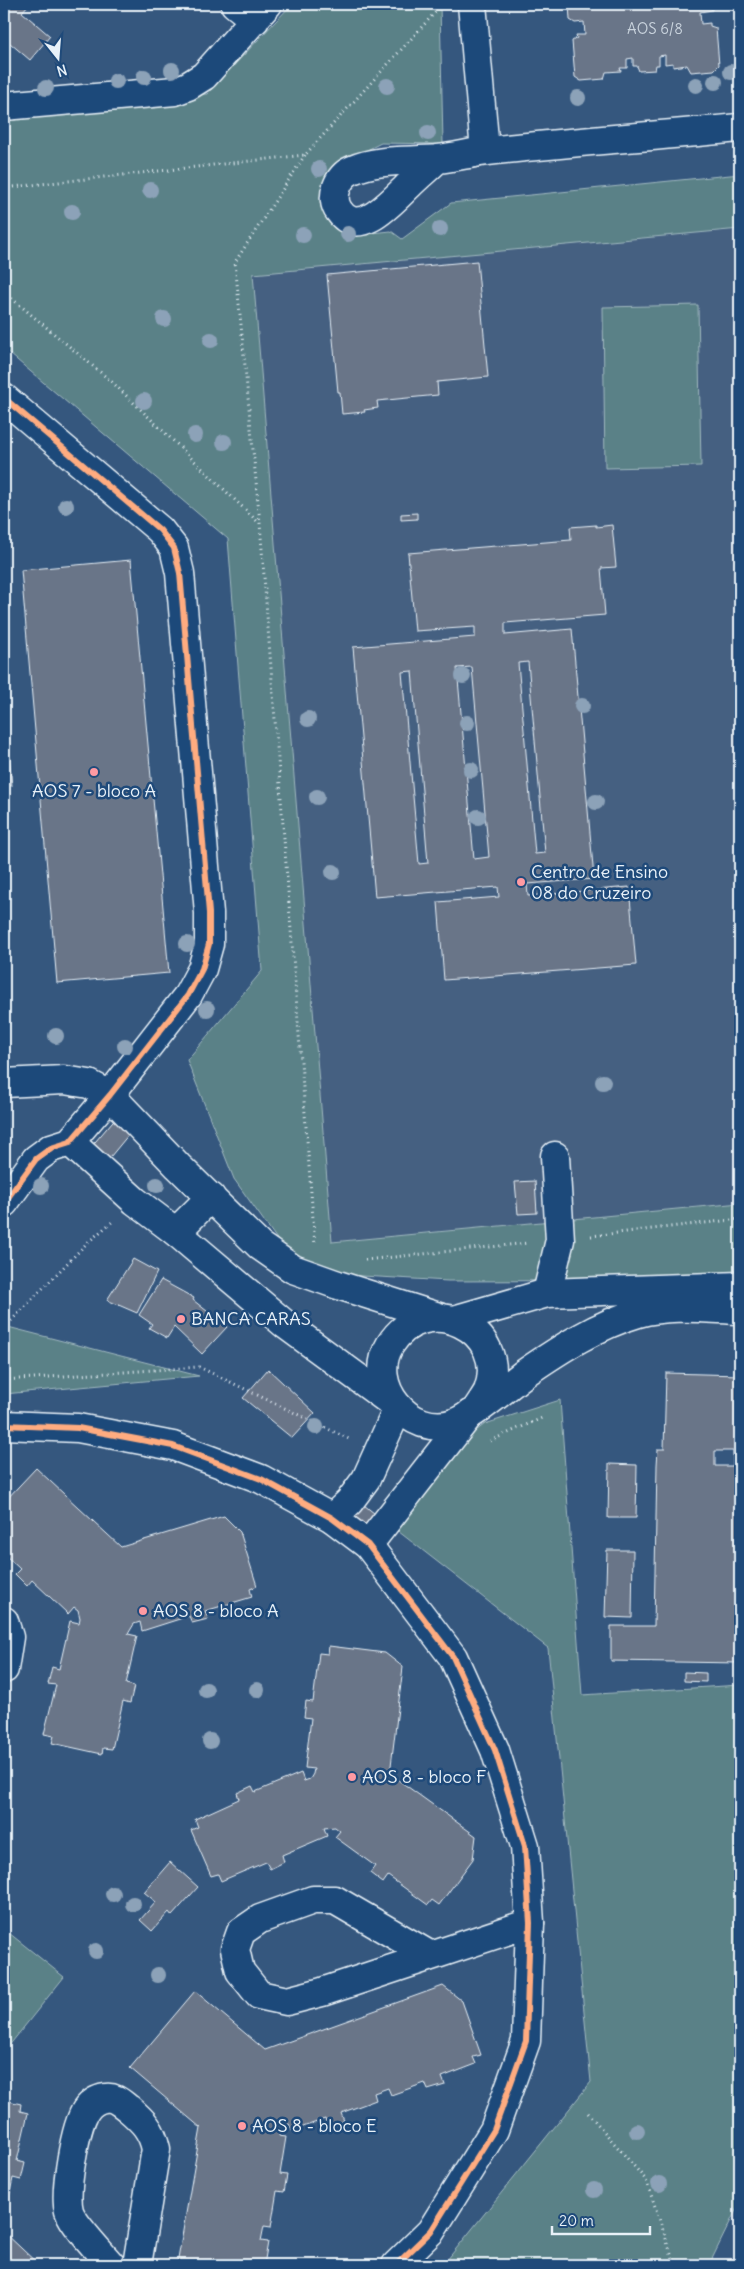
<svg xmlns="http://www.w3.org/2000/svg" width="744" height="2269" font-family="Delius,sans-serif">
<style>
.built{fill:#456081}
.green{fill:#5a8187;stroke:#a1b9c0}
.building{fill:#697488;stroke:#e8f1f8;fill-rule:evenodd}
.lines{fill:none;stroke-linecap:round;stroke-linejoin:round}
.minor-casing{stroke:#e8f1f8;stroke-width:31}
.path{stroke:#e8f1f8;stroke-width:3;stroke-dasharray:1 4;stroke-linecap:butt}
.minor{stroke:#1f4a7a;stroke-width:28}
.cycleway-casing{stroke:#1f4a7a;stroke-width:9}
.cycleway{stroke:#ffac80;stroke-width:6}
.tree{fill:#8ca2b8}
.poi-dot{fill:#ff9aa2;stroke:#1f4a7a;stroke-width:2}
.labels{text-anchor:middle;stroke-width:5;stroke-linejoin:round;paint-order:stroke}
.number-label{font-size:15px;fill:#c8d2dc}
.poi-label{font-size:18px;fill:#e8f1f8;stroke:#1f4a7a;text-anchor:start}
</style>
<rect width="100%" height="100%" fill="#35577e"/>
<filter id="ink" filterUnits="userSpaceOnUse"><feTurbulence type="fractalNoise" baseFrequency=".02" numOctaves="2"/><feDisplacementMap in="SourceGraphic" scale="10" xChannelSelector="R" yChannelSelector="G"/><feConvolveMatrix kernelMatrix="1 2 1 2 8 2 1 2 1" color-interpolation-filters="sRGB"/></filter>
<g filter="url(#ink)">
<path class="built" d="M740,229V1203L332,1242L253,273Z"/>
<g class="green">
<path d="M292,4H440L443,144L381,143L333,167L329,220L353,235L391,231L402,239L451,203L740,174V229L253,274L332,1242L740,1203V1280L448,1281L345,1275L284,1249L234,1179L187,1060L262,971L228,539L4,349V103L207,94Z"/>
<path d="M698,305L701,466L605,468L603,307Z"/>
<path d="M4,1326L199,1376L4,1394Z"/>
<path d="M560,1400L582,1695L740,1685V2196L738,2206L709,2265H443L591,2082L548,1648L385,1521L429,1467L485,1424Z"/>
<path d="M9,1933L64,1977L4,2052V1940Z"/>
</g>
<g class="building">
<path d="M4,4H29L22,12L50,36L30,60L4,38Z"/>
<path d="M569,4H713L712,10L700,12L701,24L710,23V26L716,28L719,65L714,70L691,72L687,65L673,67V63L665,64V55L659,56V65H656L655,70L639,71L637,66H633V58L627,59V68H620L621,71L606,72L604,79L581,81L575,77L572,41L577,38L576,35H585L584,22L575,23L570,20Z"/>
<path d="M477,261L488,377L437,382L438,395L377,401L378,408L364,410L365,412L342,414L340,392H338L327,275Z"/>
<path d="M417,513V519L401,520V514Z"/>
<path d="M596,525V527L612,525L616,567L601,568L605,615L505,623V635L572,629L593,867L594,879L527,884L528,896L629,887L636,965L444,980L438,902L499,897L498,887L375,897L353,647L475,637V627L415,631L408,553L571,540L570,527ZM528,662L545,853L535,854L518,663ZM472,667L489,857L474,859L457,668ZM412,671L428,863L419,864L402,672Z"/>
<path d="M131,560L169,973L57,983L21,570Z"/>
<path d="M4,696L12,786L4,785Z"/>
<path d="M118,1115L134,1128L106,1162L90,1148Z"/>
<path d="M535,1181L537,1213L518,1214L515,1182Z"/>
<path d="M133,1259L157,1272L137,1313L107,1300Z"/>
<path d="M161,1280L194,1298L193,1300L227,1327L202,1354L174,1327L167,1338L149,1328L152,1324L139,1315Z"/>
<path d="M268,1369L315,1413L292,1438L243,1398Z"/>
<path d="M666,1373L740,1375V1663L611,1661V1626H654L657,1465L658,1449H664ZM715,1451H733V1466H715Z"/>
<path d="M609,1464L637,1465L636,1518H608Z"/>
<path d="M36,1468L121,1547L224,1516L240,1532L257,1586L250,1589L252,1597L205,1611L208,1619L192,1623L189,1616L142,1631L140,1622L134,1624L128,1634L137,1636L126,1684L134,1686L130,1703L123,1701L112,1749L103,1748L102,1754L52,1743L54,1736L44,1734L56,1685L48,1684L52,1667L59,1669L70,1621L79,1623L80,1618L78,1610L74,1607L68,1614L32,1580L27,1586L15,1574L20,1569L4,1554V1502Z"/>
<path d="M364,1505L380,1518L363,1540L346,1527Z"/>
<path d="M607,1550H633L632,1618L605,1617Z"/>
<path d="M329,1646L385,1653L403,1667L390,1774L476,1836L473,1859L439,1905L432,1900L428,1905L388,1876L383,1883L370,1873L375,1866L335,1837L340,1831L335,1827L324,1828L327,1836L282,1855L284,1862L270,1869L266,1862L221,1881L218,1874L211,1876L191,1830L198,1827L195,1819L239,1799L237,1793L252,1786L255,1792L301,1773L304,1781L310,1779L313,1774L314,1769L305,1768L311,1718L304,1717L306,1701L313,1702L319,1653L328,1654Z"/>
<path d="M684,1672L706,1673V1682L684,1681Z"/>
<path d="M170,1862L198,1887L172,1916L169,1912L152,1931L140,1920L156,1902L144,1892Z"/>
<path d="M443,1986L462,2001L481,2055L473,2057L476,2064L442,2077L445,2085L428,2090L425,2083L391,2095L388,2088L374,2093L376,2100L341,2113L344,2121L328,2127L325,2119L292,2131L289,2124L281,2127L279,2136L286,2137L280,2174L287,2175L284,2192L277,2191L271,2227L264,2226L261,2241L268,2242L264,2265H177L201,2128L130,2068L195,1991L265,2050Z"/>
<path d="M4,2100L21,2104L20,2111L28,2113L17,2161L25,2163L21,2180L13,2178L4,2222Z"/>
<path d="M4,2232L39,2265H4Z"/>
</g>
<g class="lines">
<defs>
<g id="minor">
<path d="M235,4L255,20"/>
<path d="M472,4L485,151"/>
<path d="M4,106L175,91L188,86L204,76L268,4"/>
<path d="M437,159C428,168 418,176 409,185C394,199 359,241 339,211C329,198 338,176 352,170C379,158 410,162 438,159C455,157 471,153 487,151C571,142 656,136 740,128"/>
<path d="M4,398L160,530L174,548L180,573L209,913V944L202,969L188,995L110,1095L70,1142L51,1148L36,1159L4,1203"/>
<path d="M4,1083L64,1080L89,1084L110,1095L178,1166L260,1246L293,1269L338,1285L439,1317"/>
<path d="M70,1142L135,1201L176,1232L286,1325L395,1405"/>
<path d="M176,1232L211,1197"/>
<path d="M547,1293L560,1240L555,1156"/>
<path d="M454,1320L547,1293L740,1286"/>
<path d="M478,1407C481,1402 485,1397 488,1391C511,1329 425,1288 390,1345C366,1385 410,1438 454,1423C473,1416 507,1387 525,1373C560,1349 597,1325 638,1313C670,1304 708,1309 740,1310"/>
<path d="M4,1425L78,1428L173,1446L261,1479L332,1518L368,1545L453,1657L495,1750L525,1846L530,1923L526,2041L494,2130L431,2231L396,2265"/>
<path d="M332,1518L349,1502L366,1479L398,1408"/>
<path d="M368,1545L470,1414"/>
<path d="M4,1621L9,1637L4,1669"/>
<path d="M431,1956L335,1900H313L260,1919L241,1932L235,1949L240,1971L259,1995L287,2001L322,1992L431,1956L530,1923"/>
<path d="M111,2265C101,2253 73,2224 69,2211C64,2192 75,2126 86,2110C91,2103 98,2099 105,2098C115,2096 122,2104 129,2109C143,2121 152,2130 156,2149L137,2265"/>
</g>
</defs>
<use href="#minor" class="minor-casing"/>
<g class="path">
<path d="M305,155L235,262L260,523L315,1245"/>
<path d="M4,188L305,155L441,6"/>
<path d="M4,292L112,382L259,523"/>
<path d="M591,1236L740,1219"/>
<path d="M365,1260L528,1243"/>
<path d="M4,1328L87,1243L112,1222"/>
<path d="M4,1380L199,1367L351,1440"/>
<path d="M490,1441L542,1418"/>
<path d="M588,2113L646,2180L675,2265"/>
</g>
<use href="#minor" class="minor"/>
<defs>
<g id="cycleway">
<path d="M4,398L160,530L174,548L180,573L209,913V944L202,969L188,995L110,1095L70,1142L51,1148L36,1159L4,1203"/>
<path d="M4,1425L78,1428L173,1446L261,1479L332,1518L368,1545L453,1657L495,1750L525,1846L530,1923L526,2041L494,2130L431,2231L396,2265"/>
</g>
</defs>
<use href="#cycleway" class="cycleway-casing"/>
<use href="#cycleway" class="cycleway"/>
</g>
<g class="tree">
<circle cx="172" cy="70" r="8"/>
<circle cx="731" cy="72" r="8"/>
<circle cx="144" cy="77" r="8"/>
<circle cx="116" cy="81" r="8"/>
<circle cx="715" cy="82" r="8"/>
<circle cx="696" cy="85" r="8"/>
<circle cx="387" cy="86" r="8"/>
<circle cx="46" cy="88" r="8"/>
<circle cx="578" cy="98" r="8"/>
<circle cx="428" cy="133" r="8"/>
<circle cx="319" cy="169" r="8"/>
<circle cx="150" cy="190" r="8"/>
<circle cx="72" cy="212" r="8"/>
<circle cx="440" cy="229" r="8"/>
<circle cx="348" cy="234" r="8"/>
<circle cx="303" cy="235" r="8"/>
<circle cx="164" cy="319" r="8"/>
<circle cx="211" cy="340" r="8"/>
<circle cx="144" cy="401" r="8"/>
<circle cx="195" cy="435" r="8"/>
<circle cx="224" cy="442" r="8"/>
<circle cx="66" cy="506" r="8"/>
<circle cx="463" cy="676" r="8"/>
<circle cx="582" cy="706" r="8"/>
<circle cx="308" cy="719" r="8"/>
<circle cx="467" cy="723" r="8"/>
<circle cx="471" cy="770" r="8"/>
<circle cx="317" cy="797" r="8"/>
<circle cx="596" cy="802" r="8"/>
<circle cx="478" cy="817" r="8"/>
<circle cx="333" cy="872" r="8"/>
<circle cx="187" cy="944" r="8"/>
<circle cx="207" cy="1009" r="8"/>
<circle cx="56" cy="1036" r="8"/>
<circle cx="125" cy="1046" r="8"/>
<circle cx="603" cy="1082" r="8"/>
<circle cx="157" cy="1185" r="8"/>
<circle cx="41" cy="1186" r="8"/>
<circle cx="316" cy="1427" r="8"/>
<circle cx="206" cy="1690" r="8"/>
<circle cx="257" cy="1690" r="8"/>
<circle cx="210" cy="1741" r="8"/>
<circle cx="113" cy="1894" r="8"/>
<circle cx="133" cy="1904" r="8"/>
<circle cx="96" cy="1951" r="8"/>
<circle cx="158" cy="1975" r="8"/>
<circle cx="637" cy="2131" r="8"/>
<circle cx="659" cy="2184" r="8"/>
<circle cx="594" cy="2190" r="8"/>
</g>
</g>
<g class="poi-dot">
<circle cx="94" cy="772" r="5"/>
<circle cx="521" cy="882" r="5"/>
<circle cx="181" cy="1319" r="5"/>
<circle cx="143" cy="1611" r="5"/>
<circle cx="352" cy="1777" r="5"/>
<circle cx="242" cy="2126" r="5"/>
</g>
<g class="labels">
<g class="number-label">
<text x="655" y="34">AOS 6/8</text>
</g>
<g class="poi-label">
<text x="94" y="797" text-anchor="middle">AOS 7 - bloco A</text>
<text x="531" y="878">Centro de Ensino<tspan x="531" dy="21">08 do Cruzeiro</tspan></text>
<text x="191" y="1325">BANCA CARAS</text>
<text x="153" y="1617">AOS 8 - bloco A</text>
<text x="362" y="1783">AOS 8 - bloco F</text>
<text x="252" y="2132">AOS 8 - bloco E</text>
</g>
</g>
<rect width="744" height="2269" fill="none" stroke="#1f4a7a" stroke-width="20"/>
<rect x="10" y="10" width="724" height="2249" fill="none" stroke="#e8f1f8" stroke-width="2" filter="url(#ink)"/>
<g transform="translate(58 58) rotate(163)" stroke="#1f4a7a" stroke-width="4" paint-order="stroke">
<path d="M0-4L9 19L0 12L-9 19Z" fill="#e8f1f8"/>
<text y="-8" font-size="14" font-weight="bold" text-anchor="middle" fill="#e8f1f8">N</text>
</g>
<path d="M552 2226v8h98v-8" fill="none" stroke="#e8f1f8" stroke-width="2.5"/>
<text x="559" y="2226" font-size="15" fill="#e8f1f8" stroke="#1f4a7a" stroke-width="4" paint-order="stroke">20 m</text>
</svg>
